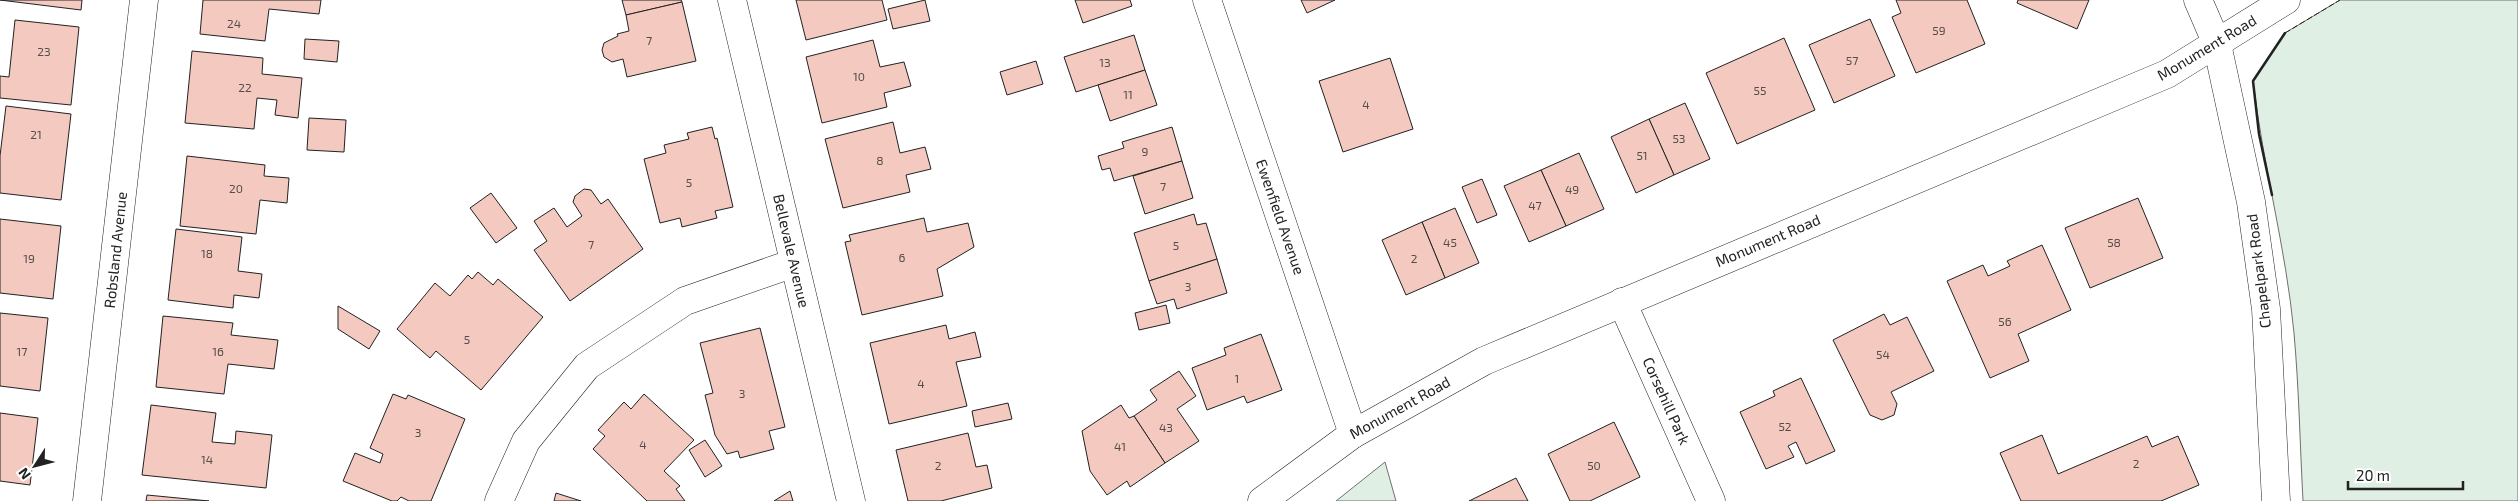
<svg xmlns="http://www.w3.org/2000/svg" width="2518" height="501" font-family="'Exo 2',sans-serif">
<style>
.green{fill:#e0efe3;stroke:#6f6f6f}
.building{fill:#f3c9c0;stroke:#222}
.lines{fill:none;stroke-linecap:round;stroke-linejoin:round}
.minor-casing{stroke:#222;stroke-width:29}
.tertiary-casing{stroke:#222;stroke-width:29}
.secondary-casing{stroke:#222;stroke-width:29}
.minor{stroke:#fff;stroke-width:28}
.tertiary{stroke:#fff;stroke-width:28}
.secondary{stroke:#fff;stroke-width:28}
.fence{stroke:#222;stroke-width:1;stroke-dasharray:6 2.5;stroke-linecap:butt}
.wall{stroke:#222;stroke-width:2.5}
.labels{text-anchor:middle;stroke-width:4;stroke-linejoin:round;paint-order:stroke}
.number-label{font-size:12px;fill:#564c4a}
.street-label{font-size:15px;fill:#222;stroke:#fff}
</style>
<rect width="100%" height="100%" fill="#fff"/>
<g class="green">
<path d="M2340,0H2518V501H2303C2300,445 2299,389 2294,333C2286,248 2263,166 2253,81L2285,33Z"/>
<path d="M1385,462L1396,501H1336Z"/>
</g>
<g class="building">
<path d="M0,0H82L81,10Z"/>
<path d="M203,0H321L319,14L269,9L265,41L200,34Z"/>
<path d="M622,0H681L682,2L626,15Z"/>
<path d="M796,0H882L887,20L806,40Z"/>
<path d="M925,0L930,21L893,29L888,9Z"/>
<path d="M1075,0H1130L1132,6L1083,23Z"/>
<path d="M1301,0H1335L1307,13Z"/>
<path d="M1896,0H1967L1985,44L1916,73L1892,17L1901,13Z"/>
<path d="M2018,0H2089L2077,29L2017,3Z"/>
<path d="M682,2L696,61L627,77L623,59L612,62L604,57L602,50L604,43L618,36L617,34L629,31L626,15Z"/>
<path d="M1870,19L1895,76L1834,103L1809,45Z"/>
<path d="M15,20L79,27L71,105L0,98V76L9,77Z"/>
<path d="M1134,35L1145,70L1076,92L1064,57Z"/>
<path d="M1784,38L1815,110L1737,144L1706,73Z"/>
<path d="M305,39L339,41L337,62L304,59Z"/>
<path d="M873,40L880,67L904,62L911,86L884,93L887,107L822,123L806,57Z"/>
<path d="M192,51L263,58L262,74L302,78L298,118L275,115L277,100L257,98L254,129L185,123Z"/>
<path d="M1390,58L1413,129L1343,152L1319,81Z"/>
<path d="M1036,61L1043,84L1007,95L1000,72Z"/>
<path d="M1145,70L1157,105L1110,121L1098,85Z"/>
<path d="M1685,103L1710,159L1674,175L1649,119Z"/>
<path d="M6,106L71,114L61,200L0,193V156Z"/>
<path d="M309,118L346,120L344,152L307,150Z"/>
<path d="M1649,119L1674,175L1636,193L1611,137Z"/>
<path d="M893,122L900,153L925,147L931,169L906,175L910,192L843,208L825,139Z"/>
<path d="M712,127L715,139L717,138L733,207L715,211L717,218L682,227L680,218L660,223L644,159L666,153L664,145L689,139L687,133Z"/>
<path d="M1172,127L1182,161L1114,181L1110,168L1102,170L1098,156L1124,148L1122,142Z"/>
<path d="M1579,153L1604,209L1566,226L1541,170Z"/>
<path d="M187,156L265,165L264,176L289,178L287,203L260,200L256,234L180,226Z"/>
<path d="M1182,161L1193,198L1145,214L1133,176Z"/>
<path d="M1541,170L1566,226L1529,242L1504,186Z"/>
<path d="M1482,179L1497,215L1477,223L1462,187Z"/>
<path d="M584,189L591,190L601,204L608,199L643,249L570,301L534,250L547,241L534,221L554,208L567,227L582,216L573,202L575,196Z"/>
<path d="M491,193L517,228L496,243L470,208Z"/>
<path d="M2138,198L2163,258L2090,288L2065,228Z"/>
<path d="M1455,208L1479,263L1445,278L1422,222Z"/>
<path d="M1194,214L1197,225L1206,223L1217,259L1149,281L1134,233Z"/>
<path d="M924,218L927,232L968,223L974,247L937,269L943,296L862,315L845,242L851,241L849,235Z"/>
<path d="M0,219L61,226L53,299L0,293Z"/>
<path d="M1422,222L1445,278L1406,295L1382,240Z"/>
<path d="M176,229L242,237L238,271L262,274L259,298L234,295L233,308L168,300Z"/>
<path d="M2042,245L2071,310L2018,334L2029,361L1990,378L1947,281L1983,265L1988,276L2010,266L2007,261Z"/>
<path d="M1217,259L1227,293L1177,309L1174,299L1157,304L1149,281Z"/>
<path d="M478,272L493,285L498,279L543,317L481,390L436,351L430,358L397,329L435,283L450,296L468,275L472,279Z"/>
<path d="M1166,305L1170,323L1139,330L1135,313Z"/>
<path d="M338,306L380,331L369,349L338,329Z"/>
<path d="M0,313L48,318L40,391L0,386Z"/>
<path d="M1884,314L1890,325L1907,317L1934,371L1891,392L1897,404L1894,415L1882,420L1870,415L1833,340Z"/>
<path d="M163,316L233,323L231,335L278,340L274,369L228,364L224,394L156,387Z"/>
<path d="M946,325L949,339L975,332L981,357L956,362L967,406L889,424L870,343Z"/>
<path d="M760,328L785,427L769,431L774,449L740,458L738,451L727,454L715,435L705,395L713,393L700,343Z"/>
<path d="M1261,334L1282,390L1247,403L1244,396L1207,410L1192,368L1226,355L1224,348Z"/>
<path d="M1179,371L1196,396L1177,409L1199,441L1165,463L1134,416L1157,400L1150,390Z"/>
<path d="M1801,378L1835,451L1806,464L1796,442L1788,446L1794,457L1766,469L1740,412L1775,396L1773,391Z"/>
<path d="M393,394L406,399L408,395L465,419L431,501H409L401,497L397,501H392L343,481L355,453L380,463L383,454L370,448Z"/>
<path d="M644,394L694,440L664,471L680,486L676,489L685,501H647L593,449L605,436L598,430L624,402L631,409Z"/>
<path d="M1008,403L1012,419L975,427L972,411Z"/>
<path d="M151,405L216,413L212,442L235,444L236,431L272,435L266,488L142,475Z"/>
<path d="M1121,405L1129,418L1134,416L1165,463L1130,487L1127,481L1107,495L1090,471L1082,431Z"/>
<path d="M0,413L38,418L30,485L0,481Z"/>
<path d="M1614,422L1640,477L1590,501H1570L1548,454Z"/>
<path d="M968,433L976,467L987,465L992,488L941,501H908L896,450Z"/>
<path d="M2042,435L2058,474L2147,436L2152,447L2178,436L2199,485L2161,501H2021L2000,453Z"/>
<path d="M705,440L722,466L705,477L689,450Z"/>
<path d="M1516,478L1528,501H1469Z"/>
<path d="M790,491L793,501H774Z"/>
<path d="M556,493L581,501H554Z"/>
<path d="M147,495L209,501H146Z"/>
</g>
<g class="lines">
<defs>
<g id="minor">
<path d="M732,0L851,501"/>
<path d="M1207,0L1353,434"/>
<path d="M2217,44L2251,202L2266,309L2276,501"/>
<path d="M1622,302L1711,501"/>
<path d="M87,501L144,0"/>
<path d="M499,501L526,441L587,366L685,301L794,263"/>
</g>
<path id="tertiary" d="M2198,0L2217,44"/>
<path id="secondary" d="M1262,501L1353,434L1484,361L2167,74L2286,0"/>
</defs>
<use href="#minor" class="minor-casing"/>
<use href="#tertiary" class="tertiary-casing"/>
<use href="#secondary" class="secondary-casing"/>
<use href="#minor" class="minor"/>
<use href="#tertiary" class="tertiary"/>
<use href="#secondary" class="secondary"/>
<path class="fence" d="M2285,33L2340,0"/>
<path class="wall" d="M2272,195L2259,134L2253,81L2285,33"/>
</g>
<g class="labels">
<g class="number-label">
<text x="234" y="28">24</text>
<text x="1939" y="35">59</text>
<text x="649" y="45">7</text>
<text x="44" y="56">23</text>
<text x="1852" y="65">57</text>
<text x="1105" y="67">13</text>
<text x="859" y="81">10</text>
<text x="245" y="92">22</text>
<text x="1760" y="95">55</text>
<text x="1128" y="99">11</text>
<text x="1366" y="109">4</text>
<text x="36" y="139">21</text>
<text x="1679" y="143">53</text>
<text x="1145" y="156">9</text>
<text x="1642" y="160">51</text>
<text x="880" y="165">8</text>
<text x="689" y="187">5</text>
<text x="1163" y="191">7</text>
<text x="236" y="193">20</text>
<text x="1572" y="194">49</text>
<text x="1535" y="210">47</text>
<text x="1450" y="247">45</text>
<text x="2114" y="247">58</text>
<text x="591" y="249">7</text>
<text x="1176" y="250">5</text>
<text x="207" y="258">18</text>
<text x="902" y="262">6</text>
<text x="29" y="263">19</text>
<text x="1414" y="263">2</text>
<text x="1188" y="291">3</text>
<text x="2005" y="326">56</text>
<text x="467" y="344">5</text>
<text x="22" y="356">17</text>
<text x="218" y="356">16</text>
<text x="1883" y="359">54</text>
<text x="1237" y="383">1</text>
<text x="921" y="388">4</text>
<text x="742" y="398">3</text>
<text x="1785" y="431">52</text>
<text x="1166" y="432">43</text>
<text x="418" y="437">3</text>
<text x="643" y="449">4</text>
<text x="1120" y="451">41</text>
<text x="207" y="464">14</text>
<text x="2136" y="468">2</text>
<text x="938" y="470">2</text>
<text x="1594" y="470">50</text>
</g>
<g class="street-label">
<text transform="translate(2207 48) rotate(-31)" y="5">Monument Road</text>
<text transform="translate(1280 217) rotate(71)" y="5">Ewenfield Avenue</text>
<text transform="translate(1768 241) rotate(-23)" y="5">Monument Road</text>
<text transform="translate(116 250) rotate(-84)" y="5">Robsland Avenue</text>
<text transform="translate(791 251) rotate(77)" y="5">Bellevale Avenue</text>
<text transform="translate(2259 271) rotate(-97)" y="5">Chapelpark Road</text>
<text transform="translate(1666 401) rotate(66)" y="5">Corsehill Park</text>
<text transform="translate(1400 408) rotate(-29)" y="5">Monument Road</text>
</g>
</g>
<g transform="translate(35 466) rotate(234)" stroke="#ffffff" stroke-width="4" paint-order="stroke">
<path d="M0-4L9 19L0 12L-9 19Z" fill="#222222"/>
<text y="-8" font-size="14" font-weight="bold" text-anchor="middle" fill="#222222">N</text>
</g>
<path d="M2348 481v8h115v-8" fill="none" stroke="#222222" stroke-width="2.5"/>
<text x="2356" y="481" font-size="15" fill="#222222" stroke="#ffffff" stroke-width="4" paint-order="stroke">20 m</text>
</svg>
